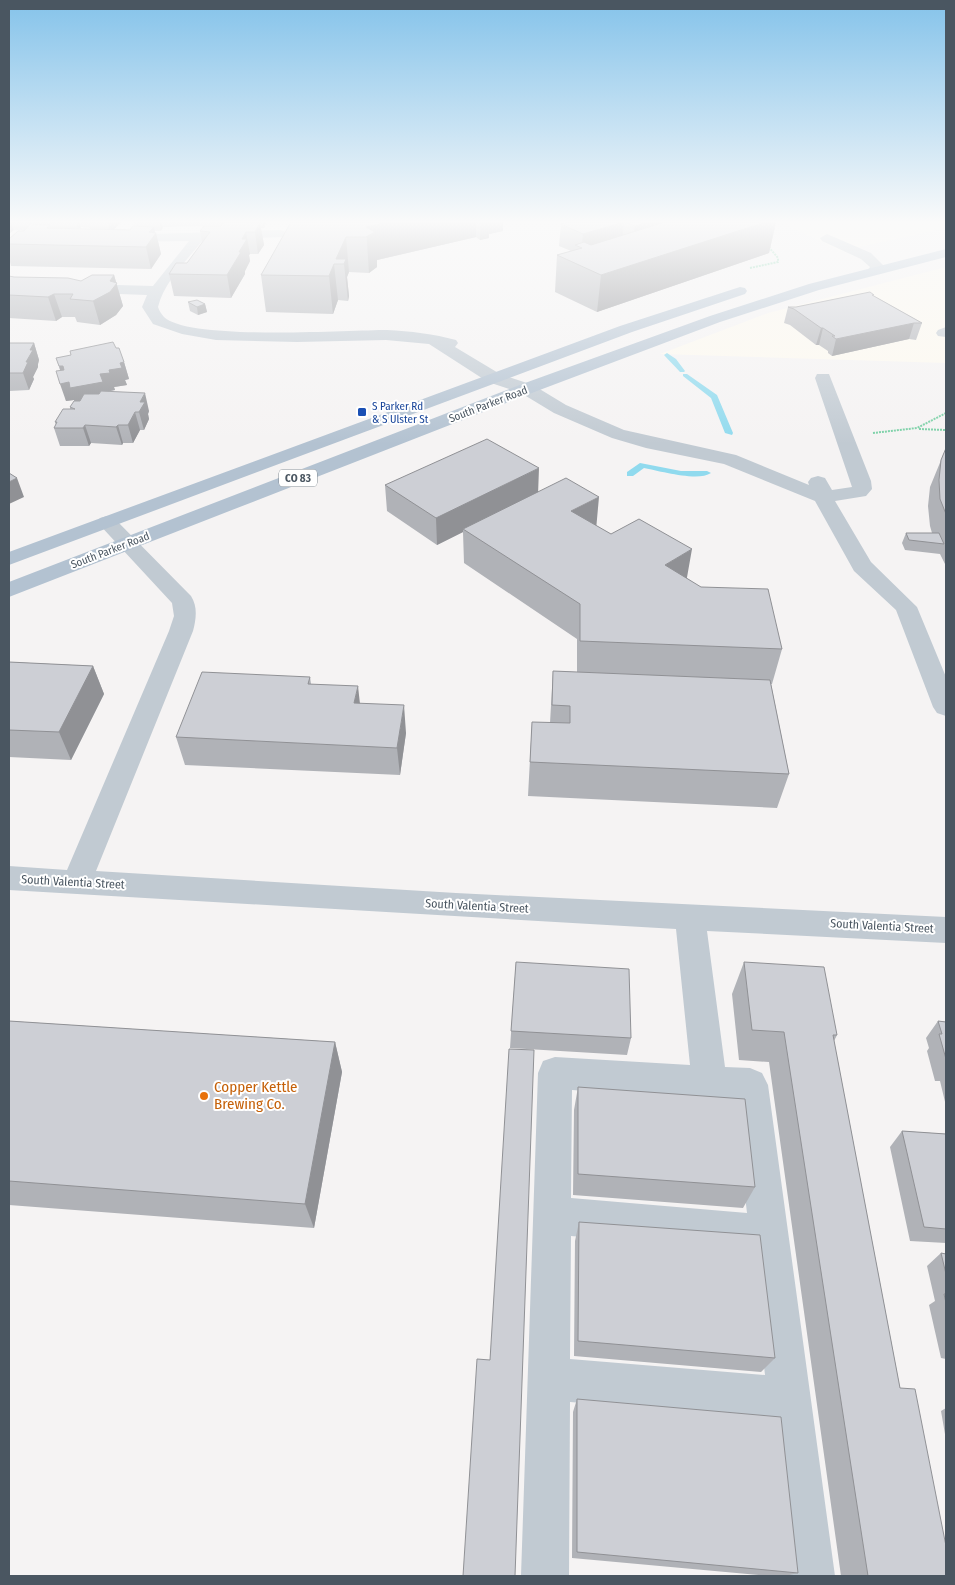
<svg xmlns="http://www.w3.org/2000/svg" width="955" height="1585" viewBox="0 0 955 1585" font-family="'Fira Sans Condensed',sans-serif">
<style>
.commercial{fill:#fdf9ef}
.lines{fill:none;stroke-linecap:round;stroke-linejoin:round}
.stream{fill:#90daee;fill-rule:evenodd}
.path{stroke:#7ad0a6;stroke-width:2;stroke-dasharray:2 1;stroke-linecap:butt}
.minor{fill:#c1cad2;fill-rule:evenodd}
.major{fill:#b3c2d1;fill-rule:evenodd}
.wall{fill:#b0b2b7;fill-rule:evenodd}
.shaded-wall{fill:#909195}
.building{fill:#cdcfd5;stroke:#909195}
.transit-dot{fill:#1a4fb4;stroke:#fff;stroke-width:2}
.food-dot{fill:#e8710a;stroke:#fff;stroke-width:2}
.labels{text-anchor:middle;stroke-width:4;stroke-linejoin:round;paint-order:stroke}
.far-street-label{font-size:11px;fill:#4a5661;stroke:#fff}
.far-transit-label{font-size:11px;fill:#164399;stroke:#fff;text-anchor:start}
.shield{fill:#fff;stroke:#808990;stroke-width:1}
.shield-label{font-size:11px;font-weight:bold;fill:#4a5661}
.street-label{font-size:12px;fill:#4a5661;stroke:#fff}
.near-food-label{font-size:15px;fill:#c56008;stroke:#fff;text-anchor:start}
</style>
<rect width="100%" height="100%" fill="#f5f3f3"/>
<!-- commercial -->
<path class="commercial" d="M780,222h166v6l-105,23z
M946,267v96l-286,-9 108,-41z"/>
<g class="lines">
<!-- stream -->
<path class="stream" d="M667,353l9,6 9,12 -1,1h-4c-5,-6 -11,-11 -16,-17z
M683,374h4l30,21 16,38 -1,2 -7,-2 -14,-35 -28,-22z
M640,463l41,8h26l4,2c-13,9 -51,-2 -67,-5l-11,8h-6v-4z"/>
<!-- path -->
<path class="path" d="M750,268l28,-6v-4l-10,-12
M919,429l27,1
M873,433l44,-5 29,-15"/>
<!-- minor -->
<path class="minor" d="M279,230l5,1 2,3 -2,3 -81,3c-16,20 -39,42 -45,67 1,3 3,7 6,10 25,24 183,13 223,13 23,1 47,4 69,10l2,3 -3,4 45,27 33,11 33,20 58,25 112,25 73,30 -1,-3 3,-4 7,-2 7,2 7,12 20,-3 -37,-109 2,-4h12l42,107 1,8 -6,7 -31,5 36,61 46,45 29,70v39l-9,-3 -4,-6 -37,-97 -42,-39 -39,-70 -91,-37 -78,-16 -34,-10 -58,-25 -33,-20 -33,-11 -59,-38 -43,-4 -89,2 -81,-2 -34,-6 -29,-10 -11,-17 5,-12 -138,-5v-8l144,4 36,-45 -73,1 -2,-3 7,-4z
M827,234l44,19 13,13 -4,7h-10l-2,-3 2,-3 -9,-8 -39,-18 -2,-3z
M946,327v10l-8,-1 -2,-3 2,-3z
M107,516l7,2 77,78c7,11 5,23 2,35l-97,240 360,22 490,24v26l-239,-12 18,136 25,1 12,5 6,12 67,491h-48l-17,-158 -200,-16 -1,174h-48l17,-503 5,-12 12,-4 135,8 -14,-136 -667,-39v-24l58,4 102,-239 5,-15 -2,-13 -75,-81 3,-4zM572,1090l162,11 13,112 -176,-15zM571,1236l180,16 14,123 -195,-16z"/>
<!-- major -->
<path class="major" d="M946,249v8l-127,33 -99,32 -183,69 -528,206v-15l516,-199 185,-67 99,-32z
M740,287l5,1 2,3 -2,3 -113,38 -623,233v-13l611,-226z"/>
</g>
<!-- wall -->
<path class="wall" d="M9,222h113l-8,7 16,1 4,-4 -1,-4h133l-2,6h-3l3,17 -6,9h-8l-1,1 1,6 -5,10v3l-14,24 -57,-2 -5,-22 18,-11 15,-21 -2,-11 21,-5 1,-1 -59,2 -2,4h-6v2h1l5,21 -10,15 -140,-3 -2,-8v-19l15,-9h-10zM81,227l9,1v1h-11z
M291,222h212v9l-14,3v4l-9,2 -4,-3 -99,23v7l-8,6 -20,-1 -2,5 2,19 -1,5 -10,-1 -5,14 -67,-2 -5,-37z
M569,222h207l-7,31 -172,59 -42,-20 2,-37 14,-4 -12,-5 2,-22z
M114,275l9,31 -7,9 -16,10 -23,-3 -2,-5h-13l-6,4 -47,-3v-42l5,1 67,4z
M874,296l48,27 -6,17 -7,-1 -77,17 -4,-3v-2l-9,-6h-3l-26,-20 -6,-2 4,-16h8z
M188,302l17,2 2,8 -9,3 -8,-4z
M9,343h25l5,17 -1,4v3l-5,10 1,2 -5,11 -20,1z
M116,348l8,14 5,17 -4,1 2,5 -13,2 1,3 -7,1 41,20 -1,3 1,5 -5,11h-4l-7,13h-10l-1,2 -31,-2 -2,3h-29l-6,-18 2,-3 -1,-3 15,-13v-2l4,-6v-1l-8,1 -6,-31 -4,-12z
M946,448v118l-6,-12 -35,-4 -3,-7 4,-10h26l-2,-7 -2,-20 2,-19z
M385,485l153,7 149,86 95,71 -10,35h-1l18,90 -12,34 -249,-12 4,-74 18,1 3,-52 24,1v-33l-113,-76 -1,-31 -26,13 -50,-34z
M9,662l84,4 11,28 -33,66 -62,-3z
M310,677l1,7 49,19 46,30 -6,42 -215,-10 -9,-28z
M516,962l115,76 -4,17 -117,-7z
M744,962l93,73 -3,6 66,347 46,188h-105l-72,-514 -30,-2 -7,-66z
M9,1021l326,21 7,30 -28,156 -305,-23z
M938,1021l8,1v84l-6,-25h-5l-8,-30 2,-3 -3,-10z
M578,1087l177,100 -12,21 -170,-13 1,-85z
M902,1131l44,3v109l-36,-2 -20,-94z
M579,1222l196,136 -14,14 -187,-16 1,-115z
M941,1253l5,1v105l-5,-1 -12,-53 6,-4 -8,-35z
M577,1399l221,174 -13,3h-15l-198,-18 1,-146z
M946,1408v32l-5,-29z"/>
<!-- shaded-wall -->
<path class="shaded-wall" d="M9,222h2l3,8 -5,4z
M76,222h3l2,5 -3,3z
M108,222h14l-12,11z
M159,222h3l1,5 -2,4z
M263,222h3l-2,6z
M388,222h88v15l-99,23v7l-8,6 -3,-46z
M480,222h23v9l-14,3v4l-9,2z
M624,222l-2,21 -41,13 2,-22z
M647,222h17l-32,26 3,-22z
M766,222h10l-7,31 -172,59 4,-37z
M260,223l4,22 -6,9 -3,-22z
M154,227l1,7 1,-1 5,21 -10,15 -5,-22 3,-15z
M246,232l4,22 -1,1 1,6 -5,10v3l-14,24 -4,-23 12,-23 3,-13z
M346,237l3,35 -2,5 2,19 -1,5 -4,-37 -8,-5z
M334,264l4,36 -5,14 -4,-38z
M114,275l9,31 -7,9 -16,10 -7,-24z
M54,294l8,23 -6,4 -8,-24z
M205,304l2,8 -9,3 -1,-8z
M914,323l-5,16 -77,17 4,-17z
M821,328h2l-4,17h-3z
M34,343l5,17 -1,4v3l-5,10 1,2 -5,11 -6,-17 7,-23z
M124,362l5,17 -4,1 2,5 -13,2 1,3 -9,2 -30,13 -2,-5 -8,1 -6,-17 4,-1 -5,-17h4l37,8 20,-11z
M145,393l4,18 -1,3 1,5 -5,11 -5,-18 1,-10z
M135,412l5,18 -7,13 -5,-18z
M85,425l6,18 -2,3 -6,-18z
M118,425l5,18 -1,2 -6,-18z
M539,468l-1,27 -75,34v3l-26,13 -1,-27z
M17,478l7,19 -15,7v-22z
M599,497l-3,33 -25,-19z
M692,549l-6,34 -21,-18z
M93,666l11,28 -33,66 -12,-28z
M358,686l3,27 -7,-10z
M404,705l2,28 -6,42 -3,-27z
M335,1042l7,30 -28,156 -9,-24z"/>
<!-- building -->
<path class="building" d="M224,222l36,1 -5,9h-9l-4,7h5l-8,13h2l-14,23 -58,-1 7,-11h11l23,-31 -10,-1 4,-5h17z
M291,222h97l-22,5 9,5 -9,5h-20l-10,22h10l-2,5h-10l-5,12 -68,-1z
M569,222h55l-41,12 -22,-10z
M624,222h23l-12,4z
M665,222h101l-165,53 -44,-20 25,-7 -7,-3 9,-3 7,3z
M30,224l21,1 -4,3 83,2 3,-4 21,1 -5,5 7,1 -10,14 -137,-3v-5l9,-8h6z
M92,275h22l-4,6 7,2 -7,9 -17,9 -23,-2 3,-5h-19l-6,3 -39,-2v-19l5,1 54,1 13,3z
M870,292l4,3h-2l50,28h-8l-78,16 -4,-3h3l-12,-8h-2l-27,-19 -6,-2h8z
M197,300l8,4 -8,3 -9,-5z
M113,342l3,6h3l5,14 -4,1 2,5 -13,2 1,3 -10,1 3,8 -33,6 -1,-6 -9,2 -4,-13 8,-1 -1,-4h-4l-3,-8 15,-3 -1,-4z
M9,343h25l-4,7h3l-7,12h2l-5,11h-14z
M101,391l44,2 -5,9h5l-6,10h-4l-7,13h-10l-2,2 -31,-2 -2,3h-29l3,-6h-2l8,-13h12l-5,-2 4,-6h6l4,-7h15z
M487,439l52,29 -103,50 -51,-33z
M946,448v66l-6,-15 -1,-19 2,-20z
M9,473l8,5 -8,4z
M566,478l33,19 -28,14 40,23 28,-15 53,30 -27,16 36,22 67,2 14,60 -202,-8v-37l-117,-75z
M906,533h33l5,11 -35,-4z
M9,662l84,4 -34,66 -50,-2z
M553,671l217,9 19,94 -259,-12 2,-40 38,1v-17l-18,-1z
M202,672l108,5 -2,7 50,2 -4,17 50,2 -7,43 -221,-11z
M516,962l113,7 2,69 -120,-7z
M744,962l80,5 13,68h-4l67,353 15,1 31,157v30h-78l-84,-544 -32,-2z
M9,1021l326,21 -30,162 -296,-23z
M938,1021l8,1v37l-7,-25h3z
M509,1049l25,1 -19,526h-52l14,-217 13,1z
M578,1087l167,12 10,88 -177,-13z
M902,1131l44,3v95l-22,-2z
M579,1222l181,13 15,123 -197,-17z
M941,1253l5,1v20z
M944,1294h2v9z
M577,1399l204,18 17,156 -221,-21z"/>
<!-- sky -->
<linearGradient id="sky" x2="0" y2="1"><stop stop-color="#85c3ea"/><stop offset="0.5" stop-color="#fafafa"/><stop offset="1" stop-color="#fafafa" stop-opacity="0"/></linearGradient>
<rect width="955" height="444" fill="url(#sky)"/>
<!-- markers -->
<rect class="transit-dot" x="357" y="407" width="10" height="10" rx="2.5"/>
<circle class="food-dot" cx="204" cy="1096" r="5"/>
<g class="labels">
<!-- far-street labels -->
<g class="far-street-label">
<text transform="translate(488 404) rotate(-21)" y="4">South Parker Road</text>
<text transform="translate(110 550) rotate(-21)" y="4">South Parker Road</text>
</g>
<!-- far-transit labels -->
<g class="far-transit-label">
<text x="372" y="410">S Parker Rd<tspan x="372" dy="13">&amp; S Ulster St</tspan></text>
</g>
<!-- shield labels -->
<rect class="shield" x="279" y="469.5" width="38" height="17" rx="4"/>
<g class="shield-label">
<text x="298" y="482">CO 83</text>
</g>
<!-- street labels -->
<g class="street-label">
<text transform="translate(73 882) rotate(3)" y="4">South Valentia Street</text>
<text transform="translate(477 906) rotate(3)" y="4">South Valentia Street</text>
<text transform="translate(882 926) rotate(3)" y="4">South Valentia Street</text>
</g>
<!-- near-food labels -->
<g class="near-food-label">
<text x="214" y="1092">Copper Kettle<tspan x="214" dy="17">Brewing Co.</tspan></text>
</g>
</g>
<!-- border -->
<rect width="955" height="1585" fill="none" stroke="#4a5661" stroke-width="20"/>
</svg>
